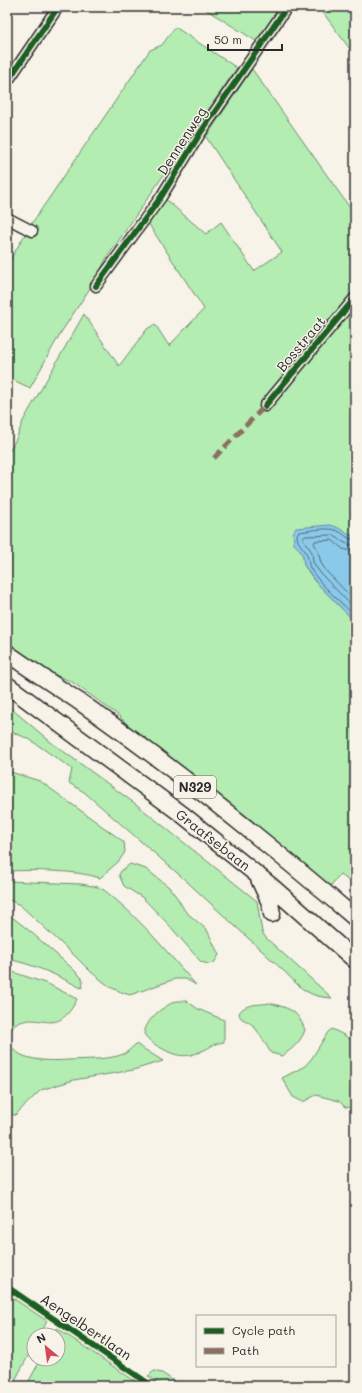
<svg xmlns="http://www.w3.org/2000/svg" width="362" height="1393" viewBox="0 0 362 1393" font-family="Mali,sans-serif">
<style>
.green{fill:#b3edb1;stroke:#6f8c6e}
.water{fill:#8ac9ea;stroke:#648a9e}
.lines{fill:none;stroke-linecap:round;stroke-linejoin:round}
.shore{stroke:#516a77;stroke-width:1}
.minor-casing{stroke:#2b2b2b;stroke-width:13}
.primary-casing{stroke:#2b2b2b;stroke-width:19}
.minor{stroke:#f7f3e8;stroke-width:10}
.primary{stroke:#f7f3e8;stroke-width:16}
.quiet{stroke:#8d6e63;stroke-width:5;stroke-dasharray:10 5;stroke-linecap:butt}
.cycleway-casing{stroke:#f7f3e8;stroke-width:8}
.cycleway{stroke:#1b5e20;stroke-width:6}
.labels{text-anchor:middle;stroke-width:3;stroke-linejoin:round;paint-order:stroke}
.shield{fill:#f7f3e8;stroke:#686764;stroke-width:1}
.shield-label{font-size:13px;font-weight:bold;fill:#2b2b2b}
.street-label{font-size:14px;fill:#2b2b2b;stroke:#f7f3e8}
</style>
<rect width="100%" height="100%" fill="#f7f3e8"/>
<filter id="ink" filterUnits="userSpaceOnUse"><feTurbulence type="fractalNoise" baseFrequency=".025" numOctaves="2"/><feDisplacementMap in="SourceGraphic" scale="8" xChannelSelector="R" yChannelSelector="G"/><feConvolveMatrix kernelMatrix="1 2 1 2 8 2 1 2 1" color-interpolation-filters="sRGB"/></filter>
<g filter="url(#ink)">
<!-- green -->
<path class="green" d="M202,7h78l-24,34z
M319,7h36l-3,2 3,3v44z
M175,27l62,41 -131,191 -10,20 -36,55 -30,54 -23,-11v-112l23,-39 120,-176 12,-5z
M252,69l103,146v76l-92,109 6,9 86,-103v231l-6,-2 -5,-5 -50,14 6,6 3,6 1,9 11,16 40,41v264l-15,-12 -11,14 -185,-147 -26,-26 -46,-33 -29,-12 -36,-25v-189l10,-19 6,-16 61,-107 35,52 28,-37 8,-5 14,22 35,-37 -56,-86 16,-25 42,36 15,-12 33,49 28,-19 -76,-115z
M7,705l45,38 85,62 120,96 5,31 4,6 66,60c-23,-1 -31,-9 -46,-25l-102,-94 -100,-87 -15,-9 3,-14 -43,-30 -22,-9z
M7,771l33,10 84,61 1,10 -6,9 -19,17c-23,-8 -68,-8 -93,-7z
M130,864l16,5 23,18 9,12 7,12 22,19 12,25 -5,8 -6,1 -7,-2 -32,-37 -26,-27 -19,-12 -5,-11 2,-4z
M7,881l74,3 17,3 6,3c35,27 63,62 92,95l-10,-6h-11l-45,16 -9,-3 -11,-5 -19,-15 -16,-16 -55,-51 -13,-6z
M7,913l24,19 42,37 9,9 1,4 -1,5 -1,1c-24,-13 -48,-24 -74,-29z
M7,970l41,14 29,15c-21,42 -37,10 -62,26 -3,2 -7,9 -7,13 4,25 43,23 61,22 17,-1 39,0 55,-6 4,-2 8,-7 12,-10l27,17 -30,9 -59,10 -33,10 -26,25h-8z
M177,1001h10l11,8 26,11v22c-13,2 -12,5 -22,9 -15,7 -25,6 -39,-2 -8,-4 -14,-8 -19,-15 2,-15 19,-28 33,-33z
M270,1003c20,6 27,6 35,27 -4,12 -13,19 -23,26l-11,-3c-6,-9 -13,-24 -21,-30 -6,-4 -10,-3 -11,-10 6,-10 20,-8 31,-10z
M332,1029l12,6 11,8v65l-10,-1 -6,-6 -23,-6 -13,7 -10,-5 -11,-19 23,-12 7,-8 16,-26z
M7,1294l40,27 -7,14h-6v10l-22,41h-5z
M57,1328l85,58h-116l15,-27h17v-24h-4z
M154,1371l8,2 19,13h-18l-15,-10z"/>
<!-- water -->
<path class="water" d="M330,525c10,2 16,9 25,12v85l-40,-41 -11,-16 -1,-9 -3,-6 -6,-6 -1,-11 3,-5z"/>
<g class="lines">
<!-- shore -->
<path class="shore" d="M355,540c-9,-1 -12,-8 -20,-10 -9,-3 -26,1 -36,2l-2,2c0,10 5,11 9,19 3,5 2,10 4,15 11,18 30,33 45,48
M355,546l-10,-3 -12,-8 -27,1 -4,2 10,14 1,10 3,5 6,8 33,34
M355,552l-12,-3 -11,-9 -17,1 -1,2 4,8 3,12 6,9 28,29"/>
<!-- minor casing -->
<g class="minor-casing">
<path id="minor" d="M7,82l51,-75
M7,218l25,13
M96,286l65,-89 40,-65 86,-125
M265,406l90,-108"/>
</g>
<!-- primary casing -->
<g class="primary-casing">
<path id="primary" d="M7,653c24,17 49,33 73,49 96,67 186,140 275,216
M7,685l176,130 88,71 84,74
M259,879l11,24 2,11"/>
</g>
<!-- minor -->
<use href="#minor" class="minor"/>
<!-- primary -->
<use href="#primary" class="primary"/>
<!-- quiet -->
<path class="quiet" d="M214,458l51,-52"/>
<!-- cycleway casing -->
<g class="cycleway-casing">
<path id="cycleway" d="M7,82l51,-75
M96,286l65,-89 40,-65 86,-125
M265,406l90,-108
M7,1287l145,99"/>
</g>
<!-- cycleway -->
<use href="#cycleway" class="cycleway"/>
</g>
</g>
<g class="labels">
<!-- shield labels -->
<rect class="shield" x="174" y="776" width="42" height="22" rx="3"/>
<g class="shield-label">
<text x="195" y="792">N329</text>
</g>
<!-- street labels -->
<g class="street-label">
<text transform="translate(182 141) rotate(-57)" y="5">Dennenweg</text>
<text transform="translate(301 344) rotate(-50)" y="5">Bosstraat</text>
<text transform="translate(213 840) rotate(38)" y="5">Graafsebaan</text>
<text transform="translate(86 1327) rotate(34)" y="5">Aengelbertlaan</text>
</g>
</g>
<!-- margin -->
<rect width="362" height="1393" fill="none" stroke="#f7f3e8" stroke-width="24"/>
<rect x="12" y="12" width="338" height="1369" fill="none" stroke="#2b2b2b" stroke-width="1.5" filter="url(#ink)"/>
<!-- legend -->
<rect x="196" y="1315" width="140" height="52" fill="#f7f3e8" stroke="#a5a39c"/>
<rect x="204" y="1328" width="20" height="6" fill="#1b5e20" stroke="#a5a39c"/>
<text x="232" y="1335" font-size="12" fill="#2b2b2b">Cycle path</text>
<rect x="204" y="1348" width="20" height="6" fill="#8d6e63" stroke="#a5a39c"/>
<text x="232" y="1355" font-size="12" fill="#2b2b2b">Path</text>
<!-- north arrow -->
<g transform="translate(46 1347) rotate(331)"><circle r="19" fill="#f7f3e8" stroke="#a5a39c"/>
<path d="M0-3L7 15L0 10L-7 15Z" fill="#d1495b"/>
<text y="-6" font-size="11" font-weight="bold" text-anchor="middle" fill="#2b2b2b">N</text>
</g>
<!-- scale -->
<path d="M208 44v6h74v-6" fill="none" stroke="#2b2b2b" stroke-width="2"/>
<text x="214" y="44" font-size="12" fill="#2b2b2b" stroke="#f7f3e8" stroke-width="3" paint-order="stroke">50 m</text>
</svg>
